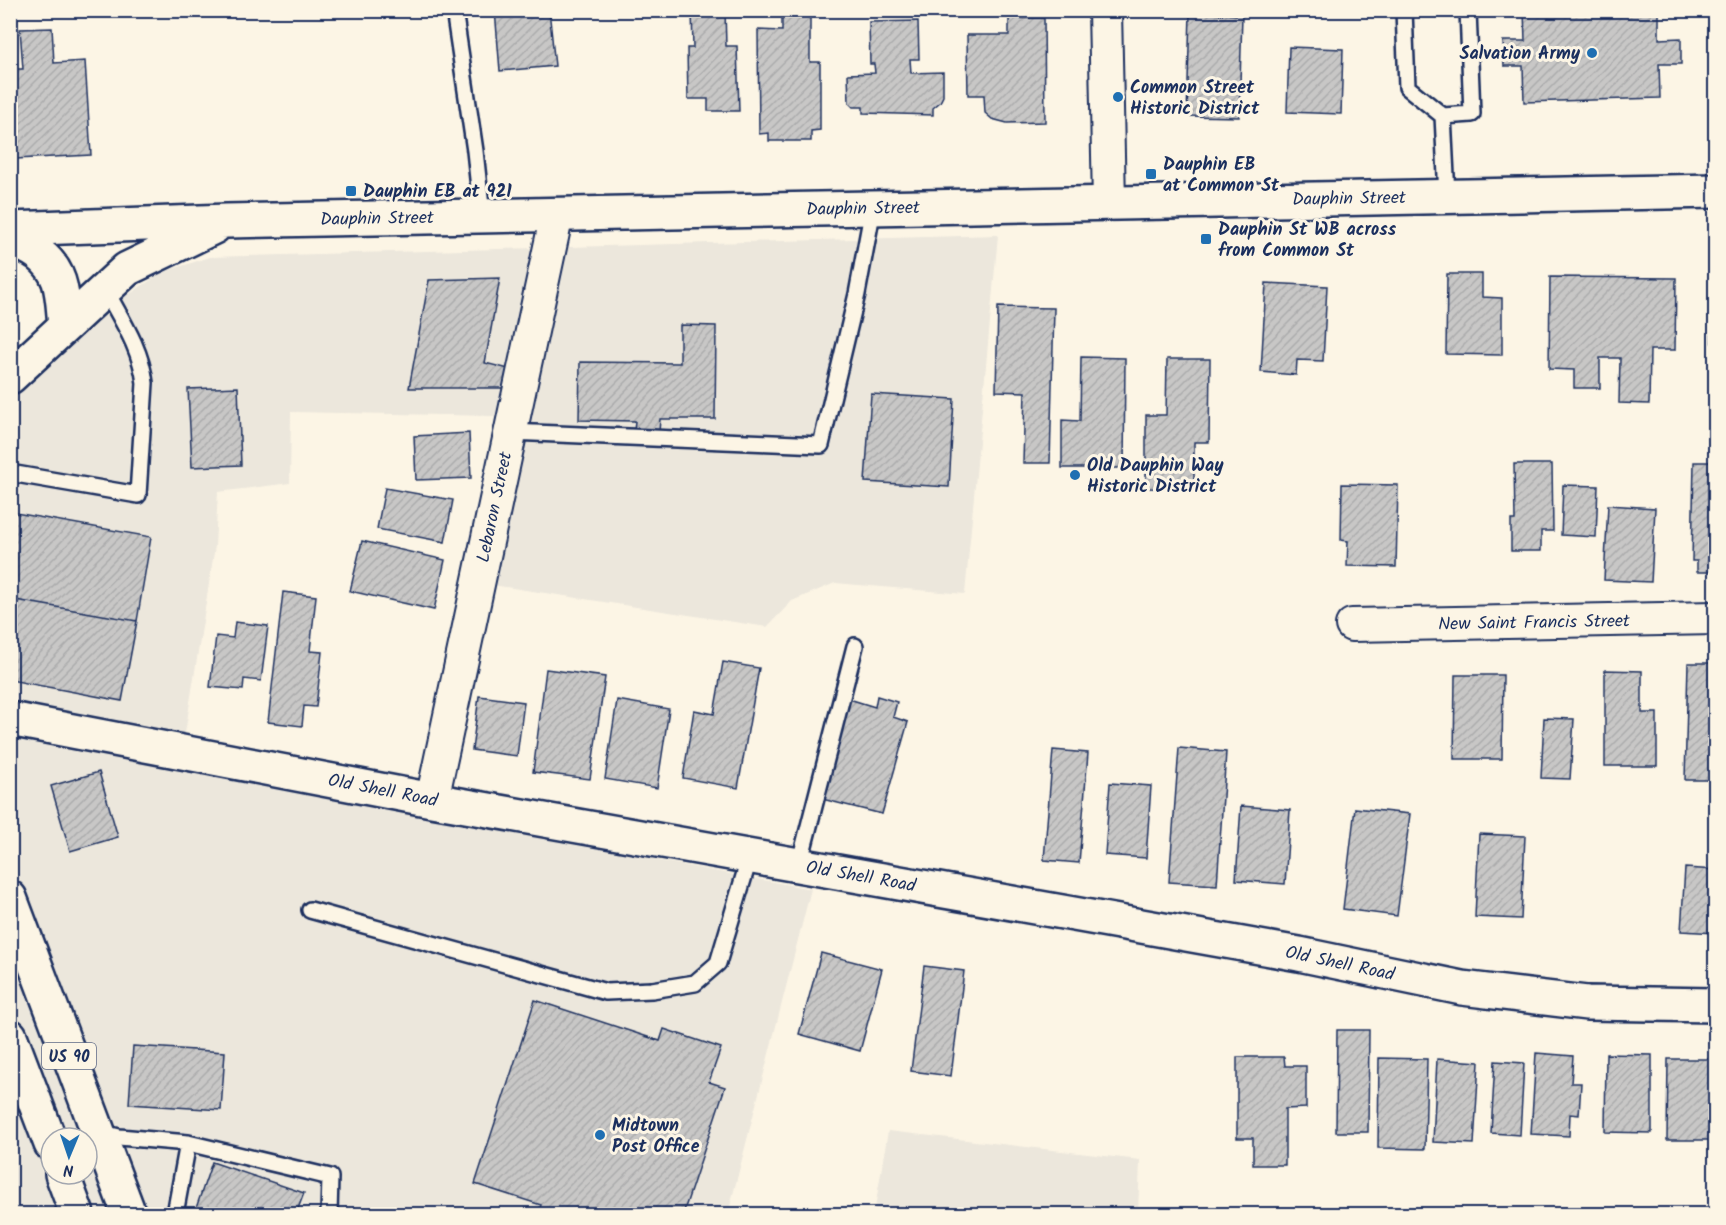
<svg xmlns="http://www.w3.org/2000/svg" width="1726" height="1225" viewBox="0 0 1726 1225" font-family="Kalam,sans-serif">
<style>
.built{fill:#ece7dc;fill-rule:evenodd}
.building{fill:url(#building-hatch);stroke:#1b2f5e;stroke-width:1.5}
.lines{fill:none;stroke-linecap:round;stroke-linejoin:round}
.lane-casing{stroke:#1b2f5e;stroke-width:20}
.street-casing{stroke:#1b2f5e;stroke-width:36}
.secondary-casing{stroke:#1b2f5e;stroke-width:38}
.primary-casing{stroke:#1b2f5e;stroke-width:38}
.lane{stroke:#fcf5e5;stroke-width:15}
.street{stroke:#fcf5e5;stroke-width:32}
.secondary{stroke:#fcf5e5;stroke-width:33}
.primary{stroke:#fcf5e5;stroke-width:33}
.poi-dot{fill:#1f6fb2;stroke:#fcf5e5;stroke-width:2}
.labels{text-anchor:middle;stroke-width:6;stroke-linejoin:round;paint-order:stroke}
.shield{fill:#fcf5e5;stroke:#5e6a86;stroke-width:1.5}
.shield-label{font-size:16px;font-weight:bold;fill:#1b2f5e}
.poi-label{font-size:18px;font-weight:bold;fill:#1b2f5e;stroke:#fcf5e5;text-anchor:start}
.street-label{font-size:18px;fill:#1b2f5e;stroke:#fcf5e5}
</style>
<defs>
<pattern id="building-hatch" width="6" height="6" patternUnits="userSpaceOnUse" patternTransform="scale(1.5)"><rect width="6" height="6" fill="#c8c7c6"/><path d="M-1 1l2-2M0 6l6-6M5 7l2-2" fill="none" stroke="#ababac"/></pattern>
</defs>
<rect width="100%" height="100%" fill="#fcf5e5"/>
<filter id="ink" filterUnits="userSpaceOnUse"><feTurbulence type="fractalNoise" baseFrequency=".0167" numOctaves="2"/><feDisplacementMap in="SourceGraphic" scale="12" xChannelSelector="R" yChannelSelector="G"/><feConvolveMatrix kernelMatrix="1 2 1 2 8 2 1 2 1" color-interpolation-filters="sRGB"/></filter>
<g filter="url(#ink)">
<!-- built -->
<path class="built" d="M998,235l-33,359 -130,-11 -43,18 -25,26 -301,-46 29,-165 -204,-4 -1,71 -72,9 -3,54 -36,225 632,118 -83,325h-717v-815l85,-83 67,-44 47,-15zM51,1138h36v36h-36z
M888,1131l252,29 -2,54h-264z"/>
<!-- building -->
<path class="building" d="M495,10h54l6,56 -55,5z
M692,10h33l1,36h11l2,65h-31v-12h-20l-1,-51h6z
M1524,10h135v29l22,-1v26h-22l1,34 -136,4 -1,-36h-19l-1,-25h22z
M1190,13l52,2 -3,102 -52,-1z
M782,16h28v46h10v68l-9,1v10h-42v-8l-10,1 -1,-104 24,1z
M1009,18h35l1,104 -38,1 -15,-4 -7,-6 -1,-18h-16l-1,-60h42z
M918,21l1,38h-9l1,14 32,-1v24l-3,6 -7,6v7l-70,-2v-6h-10l-4,-4 -1,-29 27,-1 -1,-9h-4l-1,-42z
M52,28l2,35 31,-2 6,94 -75,4 -5,-90h12l-3,-40z
M1289,47l54,2 -2,65 -54,-2z
M1447,274h35v23l20,1v57l-56,-1z
M1550,277l126,1 -1,72h-25l-1,54 -30,-1 1,-45h-20v30h-26v-18l-25,-1z
M500,278l-15,85 24,6 -4,19h-96l20,-108z
M1266,283l61,3 -4,75 -26,-1 -1,15 -35,-3z
M1713,306h3v37h-4z
M998,307l56,1 -4,155h-27l2,-71 -29,-1z
M680,325l36,1 -1,93h-55l-1,13 -25,-1 1,-10 -56,-1 1,-58 100,1z
M1081,357l44,1 -1,110h-62v-48l18,1z
M1167,359h43l-1,83h-15v47l-48,-1v-73h20z
M238,387l3,78 -49,2 -4,-78z
M871,394l83,5 -5,88 -84,-5z
M469,433l2,45 -55,2 -2,-44z
M1694,462h22v110h-19v-11h-5z
M1514,464h38l1,67h-12v20h-30v-31h4z
M1342,484l56,1 -2,82 -49,-1 1,-25 -7,-1z
M1563,485l35,1 -2,51 -35,-2z
M385,488l68,12 -8,42 -68,-13z
M1608,505l47,3 -4,74 -47,-2z
M10,512l141,25 -14,84 -127,-22z
M362,541l83,19 -11,50 -84,-19z
M283,592l33,4 -6,55 12,1 -6,55 -12,-1 -2,20 -34,-4z
M10,599l127,22 -15,80 -112,-21z
M235,622l33,4 -7,55 -17,-2 -1,11 -33,-3 6,-51 17,2z
M723,662l36,6 -21,120 -55,-10 11,-68 20,4z
M1688,663h28v117h-31z
M546,669l59,8 -15,102 -57,-7z
M1605,670l37,1v42h15v53h-52z
M1455,675h48l-1,84h-48z
M479,696l45,6 -7,54 -45,-6z
M877,696l20,6 -4,15 15,5 -26,92 -60,-15 27,-100 26,8z
M617,700l52,9 -12,79 -52,-9z
M1544,718l30,1 -4,60 -29,-1z
M1179,748l47,4 -9,133 -48,-3z
M1053,750l35,3 -9,110 -35,-3z
M99,772l19,65 -48,14 -19,-65z
M1110,783l41,3 -5,72 -41,-3z
M1241,806l49,4 -5,74 -49,-4z
M1355,808l55,6 -13,102 -54,-7z
M1479,834l46,2 -4,83 -46,-2z
M1685,868l31,2v63l-35,-2z
M821,953l61,16 -22,82 -61,-17z
M924,966l40,5 -13,105 -40,-5z
M535,1000l125,41 4,-12 57,19 -12,34 16,5 -42,127h-145l3,-9 -66,-21z
M1337,1030h32l-1,102h-32z
M133,1046l92,6 -4,58 -92,-6z
M1536,1053l37,3 -2,27h10l-2,32 -9,-1 -1,22 -38,-2z
M1606,1054l46,1v78l-47,-1z
M1237,1057h47l1,9h21v42l-21,1v56h-32v-27h-16z
M1379,1058l48,1 -2,90 -47,-1z
M1437,1059l42,3 -5,82 -41,-2z
M1668,1059h44l-1,81h-44z
M1495,1061l29,2 -4,72 -29,-2z
M212,1162l92,31 -8,21h-102z"/>
<g class="lines">
<!-- lane casing -->
<g class="lane-casing">
<path id="lane" d="M454,10l21,141 7,65
M1404,10l3,77 36,29 29,-2 -4,-104
M1443,116l4,80
M510,432l311,13 36,-151 16,-86
M10,473l128,22 7,-112c-4,-35 -24,-64 -40,-94
M799,865l56,-219
M310,910l296,82 46,-2 43,-7 23,-20 32,-107
M99,1132l20,5 69,6 142,34 -1,37
M175,1214l13,-71"/>
</g>
<!-- street casing -->
<g class="street-casing">
<path id="street" d="M1105,10l4,193
M1352,625l364,-7
M432,800l125,-586"/>
</g>
<!-- secondary casing -->
<g class="secondary-casing">
<path id="secondary" d="M10,229l217,-8 1489,-30
M10,240c12,3 19,7 29,14 25,19 23,43 26,72
M10,377l117,-108 87,-42
M10,719l422,81 867,154 163,34 125,15 129,2"/>
</g>
<!-- primary casing -->
<g class="primary-casing">
<path id="primary" d="M10,898l119,316
M10,1036l41,108
M62,1174l15,40"/>
</g>
<!-- lane -->
<use href="#lane" class="lane"/>
<!-- street -->
<use href="#street" class="street"/>
<!-- secondary -->
<use href="#secondary" class="secondary"/>
<!-- primary -->
<use href="#primary" class="primary"/>
</g>
</g>
<!-- markers -->
<g class="poi-dot">
<circle cx="1592" cy="53" r="6"/>
<circle cx="1118" cy="97" r="6"/>
<rect x="1145" y="168" width="12" height="12" rx="3"/>
<rect x="345" y="185" width="12" height="12" rx="3"/>
<rect x="1200" y="233" width="12" height="12" rx="3"/>
<circle cx="1075" cy="475" r="6"/>
<circle cx="600" cy="1135" r="6"/>
</g>
<g class="labels">
<!-- shield labels -->
<rect class="shield" x="42" y="1043" width="54" height="26" rx="4.5"/>
<g class="shield-label">
<text x="69" y="1062">US 90</text>
</g>
<!-- poi labels -->
<g class="poi-label">
<text x="1580" y="59" text-anchor="end">Salvation Army</text>
<text x="1130" y="93">Common Street<tspan x="1130" dy="21">Historic District</tspan></text>
<text x="1163" y="170">Dauphin EB<tspan x="1163" dy="21">at Common St</tspan></text>
<text x="363" y="197">Dauphin EB at 921</text>
<text x="1218" y="235">Dauphin St WB across<tspan x="1218" dy="21">from Common St</tspan></text>
<text x="1087" y="471">Old Dauphin Way<tspan x="1087" dy="21">Historic District</tspan></text>
<text x="612" y="1131">Midtown<tspan x="612" dy="21">Post Office</tspan></text>
</g>
<!-- street labels -->
<g class="street-label">
<text transform="translate(1349 198) rotate(-1)" y="6">Dauphin Street</text>
<text transform="translate(863 208) rotate(-1)" y="6">Dauphin Street</text>
<text transform="translate(377 218) rotate(-1)" y="6">Dauphin Street</text>
<text transform="translate(494 507) rotate(-78)" y="6">Lebaron Street</text>
<text transform="translate(1534 622) rotate(-1)" y="6">New Saint Francis Street</text>
<text transform="translate(383 790) rotate(11)" y="6">Old Shell Road</text>
<text transform="translate(861 876) rotate(10)" y="6">Old Shell Road</text>
<text transform="translate(1340 963) rotate(12)" y="6">Old Shell Road</text>
</g>
</g>
<!-- margin -->
<rect width="1726" height="1225" fill="none" stroke="#fcf5e5" stroke-width="36"/>
<rect x="18" y="18" width="1690" height="1189" fill="none" stroke="#1b2f5e" stroke-width="2" filter="url(#ink)"/>
<!-- north arrow -->
<g transform="translate(69 1156) rotate(182)"><circle r="28" fill="#fcf5e5" stroke="#a2a6af" stroke-width="1.5"/>
<path d="M0-4.5L10 22L0 15L-10 22Z" fill="#1f6fb2"/>
<text y="-9" font-size="16" font-weight="bold" text-anchor="middle" fill="#1b2f5e">N</text>
</g>
</svg>
